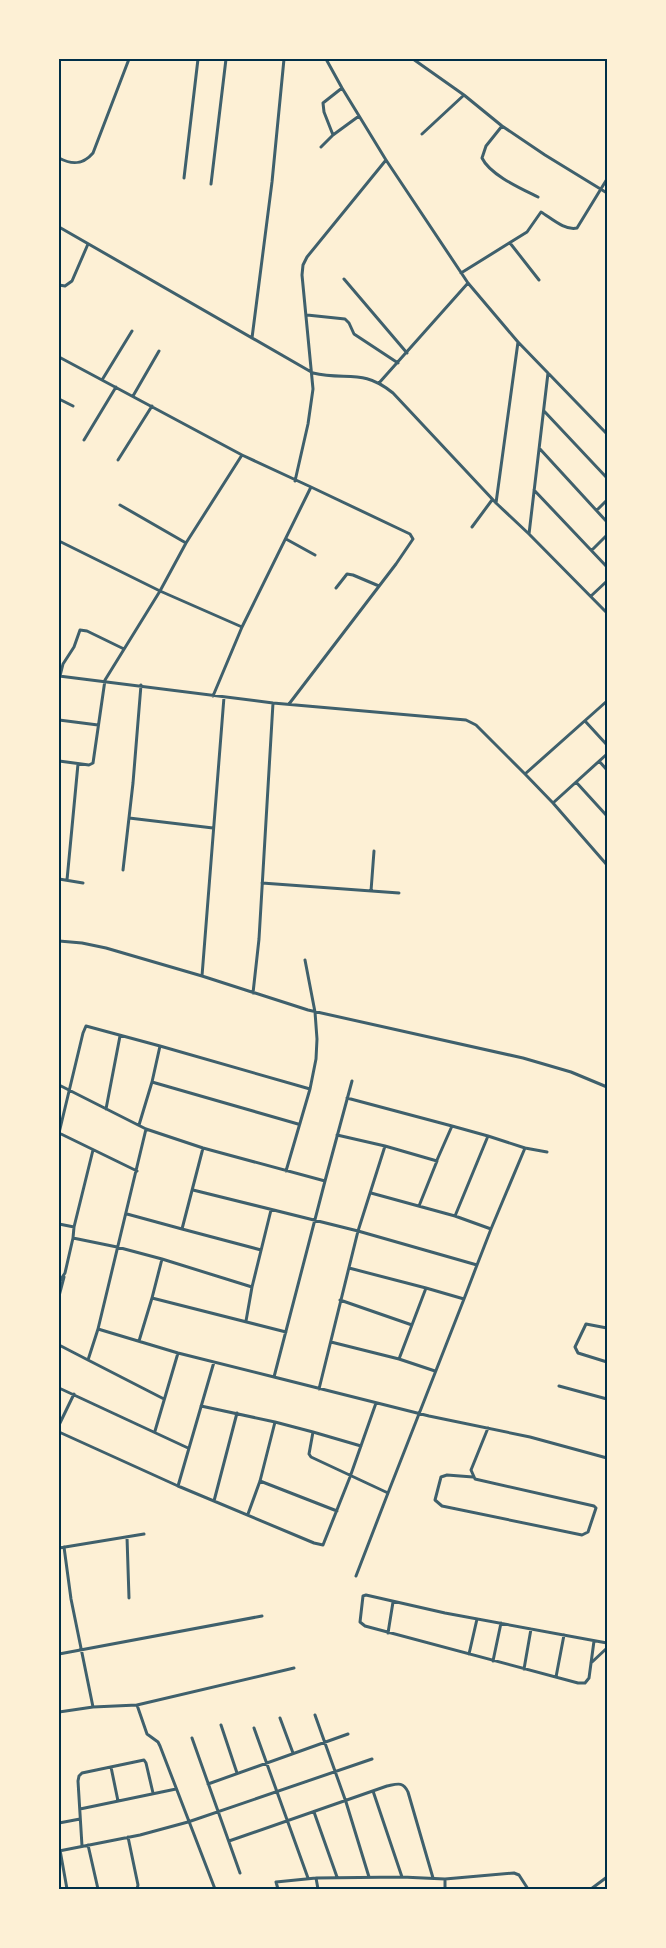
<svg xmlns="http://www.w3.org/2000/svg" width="666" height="1948" viewBox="0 0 666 1948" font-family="Figtree,sans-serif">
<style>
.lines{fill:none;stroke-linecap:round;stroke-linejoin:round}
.minor{stroke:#3f606c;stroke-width:3}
.neatline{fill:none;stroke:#003049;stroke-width:2}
</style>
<rect width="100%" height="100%" fill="#fdf0d5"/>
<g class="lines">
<!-- minor -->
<path class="minor" d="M326,59l16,29 44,72 82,123 50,59 30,31 -19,161
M413,59l51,36 38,31 43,29 62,38
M502,126l-16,20 -4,12c8,17 40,31 56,39
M422,134l42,-39
M333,135l26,-19
M321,147l12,-12 -9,-23 -1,-9 19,-15
M59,158c13,7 24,7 34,-5l36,-94
M184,178l14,-119
M211,184l15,-125
M59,227l254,146c33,8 50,-5 80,20l103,110 33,31 78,79
M510,243l29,37
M461,273l66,-41 14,-20c10,6 24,19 36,16l30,-49
M344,279l63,74
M59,285l6,1 7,-5 16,-37
M307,315l38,4 4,4 5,11 44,29
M252,338l20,-156 12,-123
M59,357l183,98
M549,374l58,60
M102,380l30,-49
M379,383l89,-100
M133,396l26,-45
M59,399l14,7
M544,411l63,67
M84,440l32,-53
M540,449l67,73
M118,460l34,-54
M295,481l13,-57 5,-35 -11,-114 1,-10 4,-8 79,-97
M534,490l73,77
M496,503l22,-161
M120,505l66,38
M597,510l10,-10
M472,527l20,-27
M286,539l29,16
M59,541l101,50 82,36
M592,550l15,-15
M336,588l11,-14 6,1 26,11
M591,596l16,-15
M59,676l214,27 193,17 10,5 49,49
M60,676l3,-12 11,-17 6,-17 7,1 37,18
M213,696l29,-69 69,-140 99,47 3,5 -17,25 -107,140
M59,720l39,5
M585,721l22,24
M607,754l-54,49 54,62
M59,761l30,4 4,-2 12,-83 55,-89 26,-48 56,-88 69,32
M599,761l8,9
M576,782l31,34
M553,803l-28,-29 82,-73
M129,818l84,10
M123,870l10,-87 8,-98
M59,879l24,4
M67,880l11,-116
M262,883l137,10
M371,891l3,-40
M59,941l23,2 24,5 96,28 106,34 215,48 48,14 36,15
M202,976l22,-279
M253,993l6,-54 14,-236
M152,1082l8,-36 150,43
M59,1085l87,44 57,19 122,33 -51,196 155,39 101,21 77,21
M347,1098l105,28
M106,1109l14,-73
M139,1125l13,-43 146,42
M146,1129l-48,200 80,24 96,24
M59,1133l24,-100 3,-7 74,20
M59,1133l78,38
M337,1135l48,11 -27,85 119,34 -13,34
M385,1146l52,15 -18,45
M203,1148l-21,81 79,21
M437,1160l15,-34 36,10
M286,1171l24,-82 6,-30 1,-20 -2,-27 -10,-52
M325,1181l27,-100
M193,1190l165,41 -39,158
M371,1193l84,23 36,13 -14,36
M127,1214l55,15
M455,1216l33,-80 37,12
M59,1224l15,3 19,-77
M491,1229l34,-81 22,4
M73,1238l1,-11
M162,1259l90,28
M349,1268l77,20
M59,1282l6,-9 8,-35 44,9 45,12 -10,39 134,34
M59,1296l5,-19
M340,1300l72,25
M246,1321l6,-34 19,-77
M607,1328l-21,-4 -11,23 3,6 29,9
M98,1329l-10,31 76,39
M139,1341l13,-43
M331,1342l68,17 36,12
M59,1345l29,15
M559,1386l48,13
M59,1388l129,60
M201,1406l74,16
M59,1425l15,-31
M155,1431l23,-78
M59,1432l119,54 36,-124
M361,1446l-48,-14 -4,22 2,3 77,36 76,-194 -38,-11 -27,71
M473,1477l-26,-2 -6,2 -6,23 7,6 140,29 6,-3 8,-24 -2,-2 -119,-27 -4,-9 17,-42
M260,1481l77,30
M178,1486l136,57 9,2 27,-68 26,-74
M214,1501l23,-88
M248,1514l12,-33 15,-59 38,10
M127,1537l2,61
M64,1547l7,52 22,108
M59,1548l85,-14
M356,1576l32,-83
M388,1633l5,-31
M594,1641l-5,37 -4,5h-7l-213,-57 -5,-4 3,-26 3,-1 79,18 162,30
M59,1654l203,-38
M469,1654l8,-35
M493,1661l8,-38
M591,1663l16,-15
M524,1669l7,-40
M556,1677l8,-42
M137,1705l10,29 11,8 2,4 55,143
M59,1712l34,-5 44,-2 157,-37
M315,1715l31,87 23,75
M280,1718l13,35
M221,1725l16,48
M254,1728l54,150
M192,1738l48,135
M111,1767l7,34
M208,1784l140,-50
M373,1791l29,86
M80,1809l96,-20
M314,1812l23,65
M59,1823l21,-4
M128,1837l10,48 -1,4
M229,1841l158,-55c10,-2 16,-5 21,6l25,86
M88,1845l10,44
M82,1846l-4,-65 1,-5 3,-3 62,-13 2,3 7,30
M60,1850l7,39
M59,1851l81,-16 48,-13 184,-63
M278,1889l-2,-7 40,-4
M318,1889l-2,-11 86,-1 43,2 69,-6 5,2 9,14
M445,1889v-10
M591,1889l16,-12"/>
</g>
<!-- border -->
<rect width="666" height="1948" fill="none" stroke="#fdf0d5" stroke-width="120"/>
<rect x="60" y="60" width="546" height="1828" class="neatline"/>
</svg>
